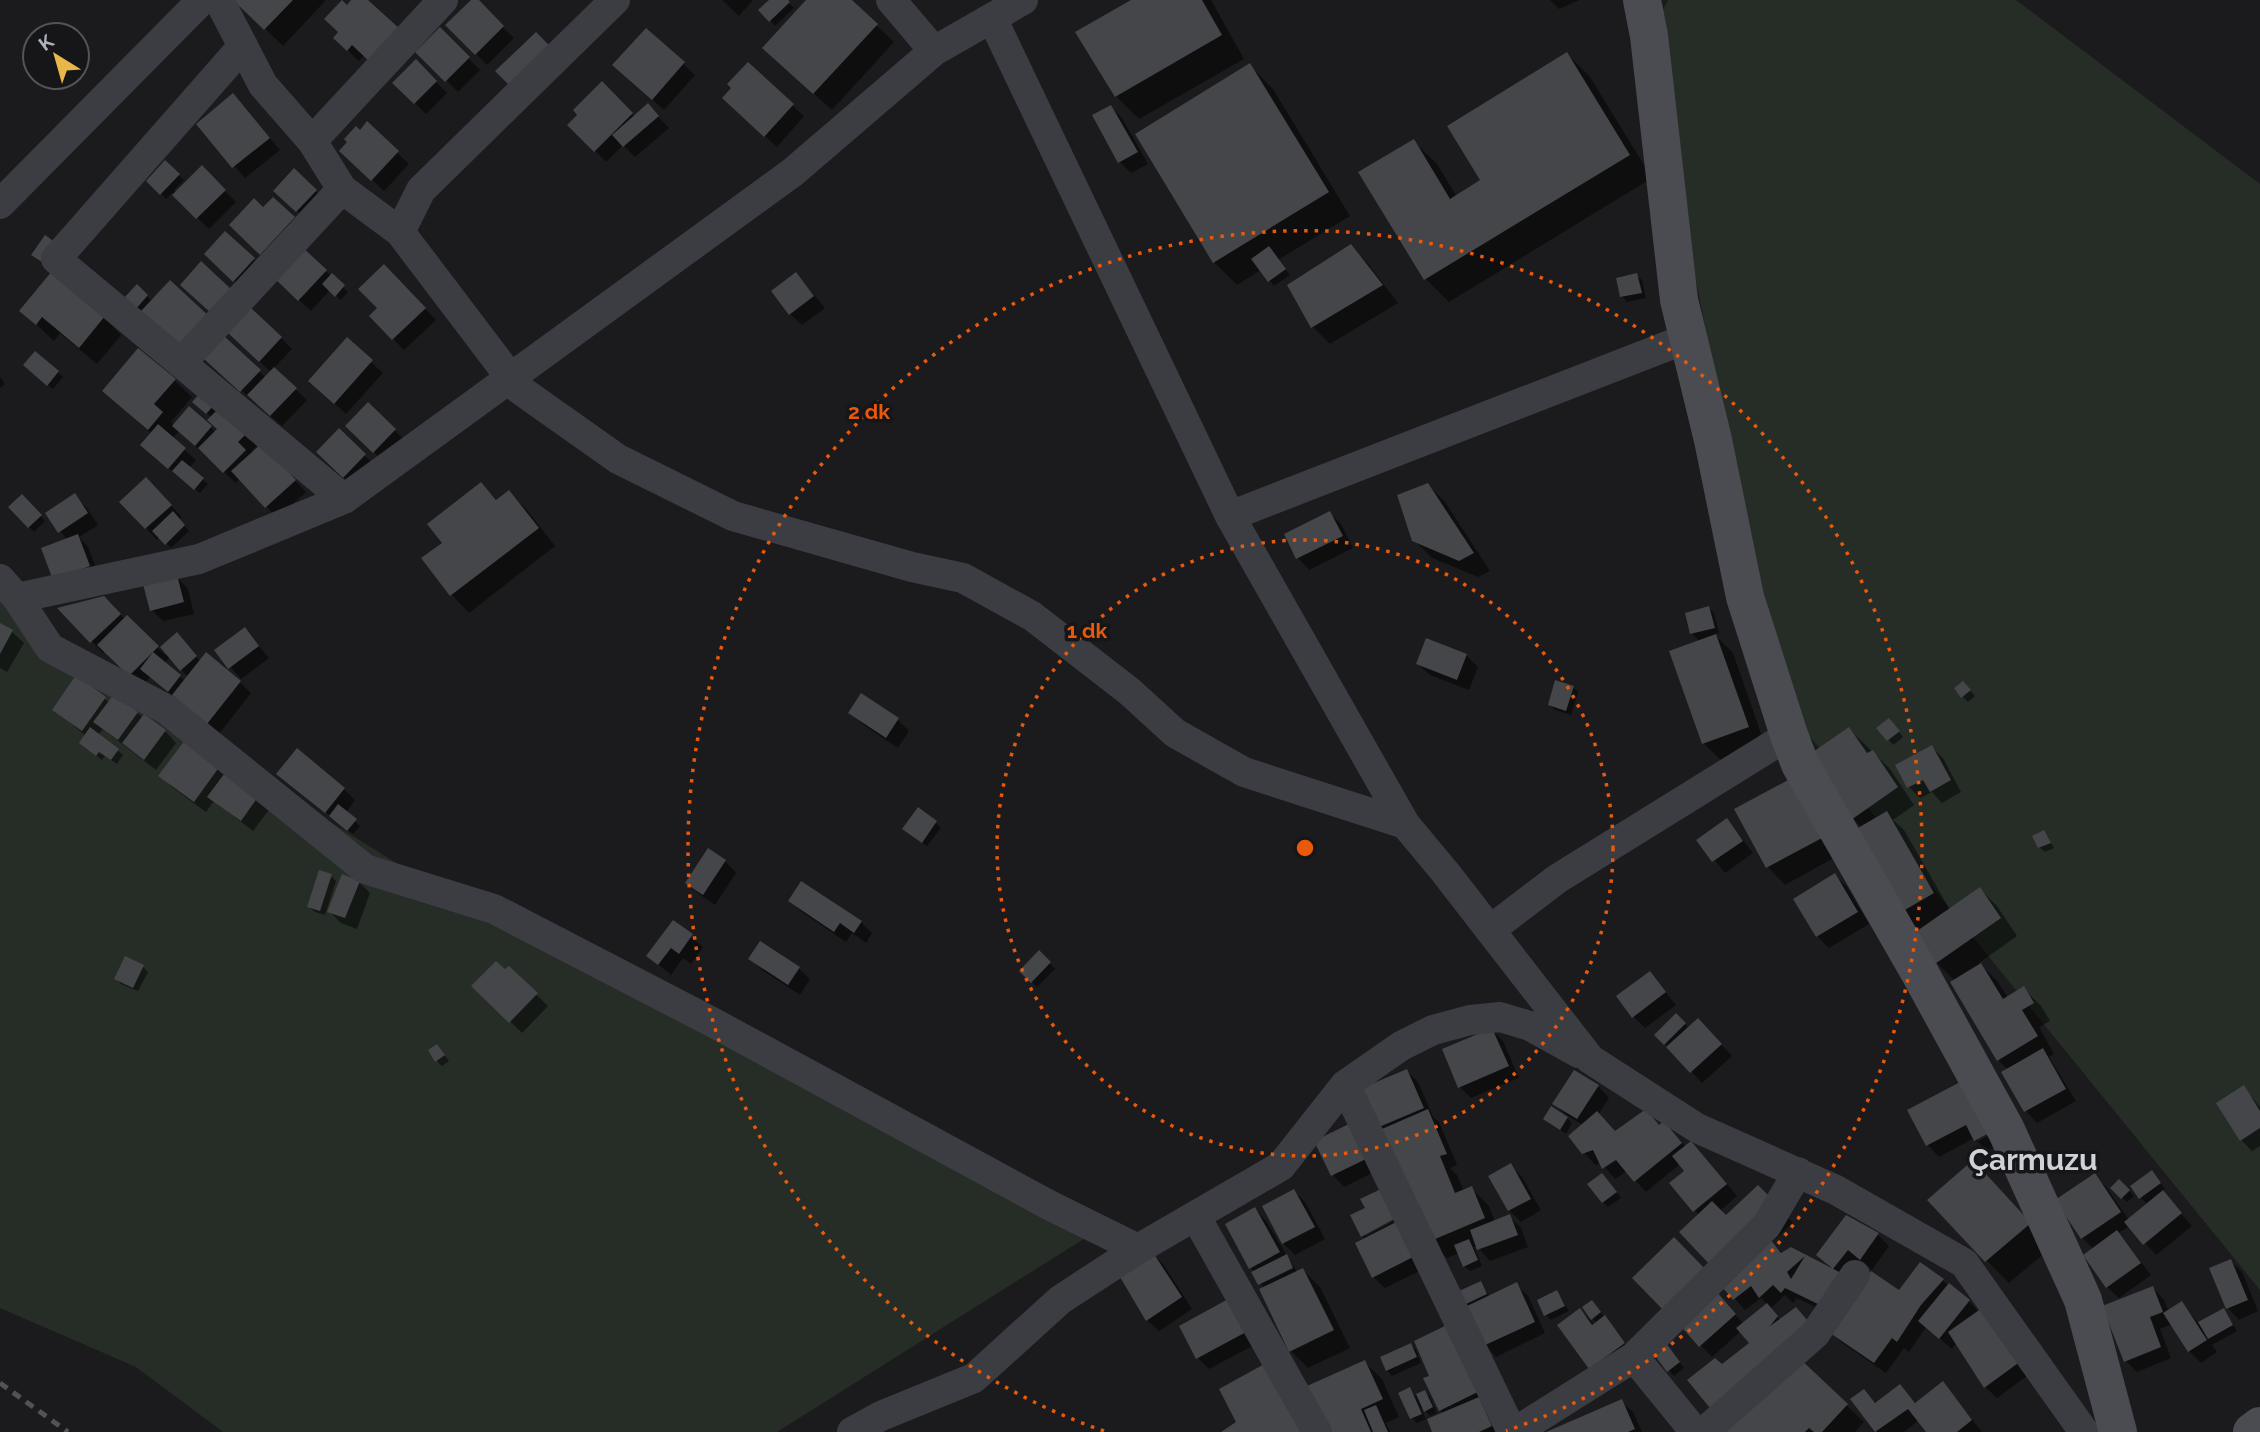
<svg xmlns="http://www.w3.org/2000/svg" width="2260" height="1432" viewBox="0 0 2260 1432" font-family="Raleway,sans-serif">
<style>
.green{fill:#252d26}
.shadow{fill:#0007;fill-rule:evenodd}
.building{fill:#45464a;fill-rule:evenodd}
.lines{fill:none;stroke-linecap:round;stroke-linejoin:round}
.street{stroke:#3c3d42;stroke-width:30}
.secondary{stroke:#4a4c52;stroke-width:38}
.rail{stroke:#515359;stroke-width:5;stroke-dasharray:9 7;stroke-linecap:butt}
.ring{fill:none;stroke:#e8590c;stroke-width:3.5;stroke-dasharray:3.5 7}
.labels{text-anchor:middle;stroke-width:7;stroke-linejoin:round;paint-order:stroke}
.district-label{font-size:30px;font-weight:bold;fill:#cfd1d8;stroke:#161618}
.centre{fill:#e8590c;stroke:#161618;stroke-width:3.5}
.ring-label{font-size:21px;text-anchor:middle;font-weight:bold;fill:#e8590c;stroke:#161618;stroke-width:7;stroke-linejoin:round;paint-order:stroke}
</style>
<rect width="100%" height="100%" fill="#1b1b1d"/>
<!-- green -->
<path class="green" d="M1668,0h348l244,184v1106l-484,-595 -127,-659z
M0,593l50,55 398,247 650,335 -321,202h-554l-87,-65 -136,-59z"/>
<!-- shadow -->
<path class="shadow" d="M236,0h90l-43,46z
M354,0h12l-2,55 -5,6 -24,-23 5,-5 7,-26z
M474,0l40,38 -27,27 -39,-40z
M722,0h31l-14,16z
M772,0h14l8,8 -19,18 -14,-16z
M808,0h41l45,42 -62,68 -50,-45z
M1134,0h77l33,59 -105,60 -23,-23 -39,-63z
M1550,0h29l-20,9z
M440,30l40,40 -22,22 -40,-40z
M646,30l49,45 -31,35 -38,-34z
M1567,54l23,23 62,101 -203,124 -23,-23 -65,-106 52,-32 24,23 20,33 26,-16z
M416,62l31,31 -21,21 -31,-31z
M748,64l56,52 -27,31 -42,-38z
M1250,66l23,23 77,127 -72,44 12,15 -16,11 -13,-16 -24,15 -23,-23z
M602,84l33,33 13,-11 21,22 -34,29 -12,-12 -17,17 -36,-37z
M244,107l36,43 -35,28 -47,-54z
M1111,107l11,11 26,46 -17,9 -11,-11z
M367,124l42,40 -25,27 -42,-40z
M165,163l19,17 -10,10 2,3 26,-25 34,34 -27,27 -37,-36 -6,6 -18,-18z
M294,171l33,31 -18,20 -22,-20z
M263,209l31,9 11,12 -33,35 -30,-28z
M225,233l40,38 -19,21 -29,-27z
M1351,246l17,18 30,39 -68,41 -17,-17 -24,-42z
M300,247l48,45 -7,8 -11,-10 -19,21 -26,-24z
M384,267l52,53 -32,30 -33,-34 8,-8z
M796,274l29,34 -23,17 -12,-11z
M1636,275l6,5 4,18 -19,4 -5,-6z
M137,287l15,14 -11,13 -16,-15z
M21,310l83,7 17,18 -24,29 -37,-31 -6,8z
M281,338l11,11 -19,20 34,31 -25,26 -65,-57 7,-30 42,39 5,-6 -30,-28z
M35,353l28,24 -10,12 -23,-19z
M371,362l12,11 -37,41 -24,-22z
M0,377l5,7 -5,4z
M174,380l18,17 -21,25 4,4 36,1 5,6 4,-3 -8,-12 -17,-16 6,-8 58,50 -7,6 2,3 19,4 33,35 -29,26 -37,-40 -4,5 -57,-52 -7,8 24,21 -7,8 19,16 -8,9 -47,-37 -1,-22 -48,-43z
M368,405l38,36 -21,22 -38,-37z
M339,430l37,37 -21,21 -37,-36z
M481,484l17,17 11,-9 17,17 29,37 -86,67 -17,-18 -29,-36 21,-16z
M1428,485l17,17 45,69 -12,6 -46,-19 -18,-18z
M157,491l25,26 -3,3 10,11 -18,17 -11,-11 -3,3 -35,-38z
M22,496l23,25 -11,11 -23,-25z
M74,496l12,11 12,18 -19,12 9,10 12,31 -34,13 1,-52 -7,-8z
M1330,513l11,11 12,24 -44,22 -11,-12z
M177,577l11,12 6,25 -31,7 -11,-11z
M103,598l22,21 2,-2 38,38 17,-15 19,22 39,20 11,11 -32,41 -69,-57 -8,9 -36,-35 -3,2 -43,-44zM170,657l18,20 -3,4 -21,-18z
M1709,608l5,5 5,20 -5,1 19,19 32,92 -44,15 -18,-17 -3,-102 -8,-7 -5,-20z
M0,625l12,7 12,11 -17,29 -7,-4z
M245,630l24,28 -28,21 -24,-28z
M1466,655l12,12 -9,23 -39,-15 -12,-11z
M77,678l33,25 27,10 28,18 11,12 -20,27 -53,-41 -5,6 25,20 -6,9 -12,-8 -3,4 -16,-12v-12l-32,-27z
M1573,687l5,5 -7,23 -16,-5 -5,-5z
M1968,688l7,8 -7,6 -5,-5z
M850,712l48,8 11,11 -11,17 -36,-24z
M1894,725l9,12 -10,8 -14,-17z
M1849,729l41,40 24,36 -21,15 11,10 46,80 30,-21 17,17 20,30 -38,27 19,19 10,16 16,-9 17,17 9,15 -11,6 15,27 -5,3 27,44 -39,22 -11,-12 -22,-38 4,-3 -10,-10 -43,-79 -18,-18 -37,-50 -38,-85 -9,-10z
M185,742l86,65 -18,24 -39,-30 -8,11 -34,-25 -11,-11z
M1932,747l11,11 18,34 -19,11 -10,-11 -12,6 -11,-11z
M278,774l66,15 11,11 -9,13 14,13 -7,8z
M1790,781l49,74 -54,30 -17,-18 -31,-57z
M1727,820l26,33 -28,20 -26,-33z
M936,823l5,5 -14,18 -17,-12z
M2044,832l10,16 -9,4 -6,-5z
M725,861l11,12 -21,32 -16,-11 -12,-11z
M331,876l5,5 -11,34 -10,-3 -6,-5z
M1835,876l12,11 22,37 -40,24 -12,-12 -22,-37z
M359,882l11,11 -13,36 -16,-6 -12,-12z
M790,901l71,21 11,11 -6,10 -14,-10 -6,9 -44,-30z
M673,922l30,25 -12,17 -8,-6 -12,17 -23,-19z
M1039,953l16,16 -18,18 -16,-16z
M751,959l47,9 12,11 -10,16 -38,-25z
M143,967l5,5 -10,19 -17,-7 -5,-6z
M509,968l39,38 -26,27 -48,-47z
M1650,973l26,32 -31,23 -12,-12z
M1676,1015l13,13 20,3 23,25 -30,27 -45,-48z
M1492,1030l11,11 16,37 -48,20 -11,-11z
M442,1052l7,9 -7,5 -5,-5z
M1407,1071l11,11 15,35 6,5 18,43 -7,3 7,7 7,16 7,-3 18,18 6,16 14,-6 12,12 7,19 -38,14 -13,-15 -3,1 8,19 -12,5 -6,-5 -5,-13 -12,5 -17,-17 -46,-111 -3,-4z
M1574,1072l24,14 11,12 -11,17 17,18 31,-22 14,16 4,-4 22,24 5,-4 46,53 -17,15 6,6 32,-30 35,36 -21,19 11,12 8,-5 16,11 27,12 -15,-17 27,-38 32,18 11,11 -17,24 -12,-10 -14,19 9,9 -19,29 -39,-19 -4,5 -8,-8 -15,14 11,12 14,-11 29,30 -23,22 63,60 -9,10h-126l3,-3 -42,-48 25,-21 7,6 29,-23 -10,-12 -29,26 -77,-79 39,-38 44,45 7,-7 -44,-46 18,-17 -28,-32 15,-12 -6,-7 -34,28 -19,-21 -12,8 -14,-16 -6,2 -25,-29 13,-11 -17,-10 -12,-12zM1721,1283l24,27 16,-12 7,7 -24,19 -31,-33z
M2243,1087l17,20v39l-8,5 -11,-11z
M1973,1094l4,48 16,-9 6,12 -12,6 -13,-13 -35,19 -11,-12 -18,-35z
M1567,1118l5,5 -6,11 -21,-15z
M1350,1125l28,45 -34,17 -11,-12 -17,-33z
M1973,1162l79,85 -43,36 -23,-23z
M1511,1166l11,11 19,33 -20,12 -12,-12z
M2095,1176l11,11 23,33 19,-15 -7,-7 16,-20 8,11 -3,3 30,34 -36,29 -26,-29 -12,7 33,42 -32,23 -12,-11 -13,-38 -12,-11z
M1607,1180l14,18 -13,9 -5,-5z
M2119,1181l15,15 -7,6 -15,-14z
M1294,1191l11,11 20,37 -30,16 -12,-12 -19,-36z
M1381,1191l-17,46 36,-19 26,50 -41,20 -12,-11 -7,-37 -4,-4 5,-27z
M1255,1209l11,12 31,51 6,-2 17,17 30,61 -42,20 -17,-17 -27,-63 -13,-20z
M1152,1253l11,11 29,45 -33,22 -12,-11 -28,-47z
M2231,1261l11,11 16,39 -19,9 -11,-12z
M1921,1264l48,37 62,72 -34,25 -12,-11 -28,-45 -5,7 -26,-22 -17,25 -5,-4 -18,25 -45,-31 -11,-12 69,-38z
M1480,1283l10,14 26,-12 12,11 17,37 -49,24 -11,-12 -18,-42z
M2153,1288l11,12 5,12 13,-8 17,20 25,-14 13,21 -25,14 5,7 -16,11 -12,-12 -17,-27 -12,5 11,29 -34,14 -11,-11z
M1557,1292l12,19 -18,9 -5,-5z
M1229,1300l29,43 -49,26 -12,-12z
M1592,1302l43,53 -33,25 -22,-70 14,14 2,-1 -11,-15z
M1451,1325l49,107h-66l10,-18 -4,-4 -9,-34z
M1411,1345l5,5 5,13 -29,13 -5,-6z
M1668,1347l16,21 -10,8 -22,-26z
M1364,1362l18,17 17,38 -13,6 4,9h-60z
M1943,1383l39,49h-54l-9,-12 -15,12h-27l-25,-32 12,-9 13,13 23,-18 17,18z
M1409,1389l6,7 10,-4 5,5 7,16 -7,3 -10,-10 6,13 -9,4 -5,-5 -12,-24z
M1621,1401l12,11 9,20h-92z"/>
<!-- building -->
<path class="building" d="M233,0h60l-29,30z
M342,0l5,5 4,-5h17l32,29 -30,33 -18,-17 -5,6 -14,-13 5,-6 -14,-13z
M471,0h8l25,26 -29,29 -30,-30z
M769,0h19l2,2 -21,20 -11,-12z
M806,0h46l26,24 -65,70 -51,-46z
M1131,0h71l20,35 -107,62 -40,-65z
M440,27l30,30 -25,25 -30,-30z
M646,28l39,34 -33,38 -40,-35z
M536,32l13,13 -40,40 -14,-14z
M1567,52l63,103 -206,125 -66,-108 56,-33 36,60 30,-19 -33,-54z
M416,59l21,22 -23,23 -22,-21z
M748,62l46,42 -30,33 -42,-39 9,-10 -4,-4z
M1250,63l79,129 -116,71 -78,-129z
M602,81l31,32 -39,39 -27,-27 10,-10 -4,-5z
M233,93l37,45 -38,30 -36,-44z
M648,103l11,13 -36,31 -11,-12z
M1111,105l27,47 -20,11 -26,-48z
M367,121l32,30 -28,30 -32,-30 8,-9 -3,-3 12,-13 4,4z
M165,160l15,14 -20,21 -14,-14z
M202,165l24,25 -30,29 -24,-24z
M294,168l23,22 -21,22 -23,-21z
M273,197l22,20 -35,38 -31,-30 25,-27 9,9z
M225,231l30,27 -22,24 -29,-28z
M45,235l14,10 -14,19 -14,-9z
M1351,244l32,41 -72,43 -24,-43z
M300,245l27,25 -29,31 -27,-26z
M1269,246l17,23 -18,13 -17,-23z
M201,261l31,29 -21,23 -31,-28z
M384,264l42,44 -34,32 -23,-24 8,-8 -19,-19z
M52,271l53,45 -26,32 -37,-31 -6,8 -17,-14z
M796,272l18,24 -25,19 -18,-24z
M332,273l13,12 -10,12 -13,-13z
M1637,273l5,20 -22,4 -4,-19z
M170,280l42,39 -29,31 -42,-39z
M137,284l11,11 -13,15 -12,-11z
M251,308l31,29 -23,25 -31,-29z
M224,336l37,34 -21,22 -37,-34z
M347,337l26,23 -39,44 -26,-23z
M138,348l38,31 -22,25 9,8 -15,18 -46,-39z
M35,351l24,20 -12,15 -24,-21z
M274,367l23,21 -27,28 -23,-21z
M201,392l14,12 -9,10 -14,-12z
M368,402l28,27 -23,24 -28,-27z
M222,405l27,26 -11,11 8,8 -23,23 -25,-25 19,-19 -10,-9z
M189,406l23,20 -17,20 -23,-20z
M158,424l28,24 -18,21 -28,-24z
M339,428l27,26 -23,24 -27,-26z
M262,443l34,37 -31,28 -34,-37z
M182,460l22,18 -10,12 -22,-19z
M146,477l26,28 -27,24 -26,-27z
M481,482l15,18 13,-10 30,38 -89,68 -29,-38 21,-15 -15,-19z
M1428,483l46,70 -15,8 -47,-20 -15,-46z
M75,493l13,20 -30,20 -13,-20z
M22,494l20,21 -14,13 -20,-21z
M173,511l12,14 -20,20 -13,-14z
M1330,511l13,25 -47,23 -12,-25z
M78,534l12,32 -37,14 -12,-32z
M177,575l7,27 -34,9 -7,-27z
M104,596l17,18 -31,29 -33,-35z
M1709,606l6,22 -25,6 -5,-21z
M127,615l32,31 -30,30 -32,-31z
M0,623l13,7 -13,24z
M245,627l14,19 -31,23 -14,-19z
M177,632l20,24 -17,15 -20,-24z
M1716,634l33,93 -47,17 -33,-93z
M1426,638l41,16 -10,26 -41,-16z
M153,652l28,23 -13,17 -28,-23z
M206,652l35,29 -34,43 -35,-29z
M76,675l30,22 -24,34 -30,-21z
M1555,680l19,6 -8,25 -18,-6z
M1963,681l8,9 -10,8 -7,-10z
M861,693l38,25 -13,20 -38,-25z
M114,694l24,18 -20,28 -25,-18z
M144,714l22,16 -22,30 -22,-17z
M1889,718l11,13 -13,10 -11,-13z
M90,727l29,22 -8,11 -12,-8 -3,4 -17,-13z
M1849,727l18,26 6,-3 25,37 -47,33 -44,-64z
M185,740l35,26 -26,36 -36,-26z
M1932,745l19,35 -21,12 -7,-12 -16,8 -12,-23z
M297,748l48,40 -20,25 -49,-39z
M227,770l33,24 -19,27 -34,-24z
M1790,779l32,59 -56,30 -32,-59z
M338,804l19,15 -10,12 -18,-15z
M918,807l19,14 -15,22 -20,-14z
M1887,811l47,82 -36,21 -47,-82z
M1727,818l16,23 -31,21 -16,-22z
M2044,830l7,13 -13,5 -6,-12z
M708,848l18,12 -23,35 -18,-12z
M319,870l13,4 -12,37 -13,-4z
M1835,873l23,39 -42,25 -23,-38z
M342,874l18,7 -15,37 -18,-6z
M801,881l61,40 -8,12 -14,-10 -6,9 -46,-31z
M1980,887l21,31 -66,46 -21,-31z
M673,920l20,14 -14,20 -8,-6 -13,17 -12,-9z
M760,941l40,26 -12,18 -40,-26z
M1039,950l12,12 -20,21 -12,-12z
M125,956l19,9 -11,23 -19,-9z
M496,961l9,8 4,-3 29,27 -29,30 -38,-37z
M1981,963l22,36 21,-13 10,17 -12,7 16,26 -41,25 -47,-79z
M1650,971l16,21 -34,26 -16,-22z
M1676,1013l10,10 -22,22 -10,-10z
M1698,1018l24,26 -32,29 -24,-26z
M1492,1028l17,38 -51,22 -16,-39z
M437,1044l8,11 -10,7 -7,-12z
M2043,1048l23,41 -42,23 -23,-40z
M1407,1069l17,39 -45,19 -17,-39z
M1574,1070l25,15 -22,34 -25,-15z
M1962,1081l27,52 -15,8 -8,-16 -40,21 -19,-36z
M2244,1085l16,26v17l-20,13 -24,-38z
M1551,1106l17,11 -8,13 -17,-11z
M1428,1109l19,45 -7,2 15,37 17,-7 13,32 -57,24 -53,-110z
M1646,1109l13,16 5,-4 18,22 -48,39 -18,-22 -14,9 -9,-19 -11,4 -14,-18 29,-25 18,20z
M1351,1123l17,35 -37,18 -17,-35z
M1691,1141l36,43 -34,28 -24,-29 15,-12 -12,-15z
M1973,1160l58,63 -46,39 -58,-62z
M1511,1163l20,36 -23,12 -20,-35z
M2152,1170l9,13 -22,16 -9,-13z
M1602,1173l15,19 -15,11 -15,-19z
M2095,1173l26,39 -40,27 -26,-39z
M2119,1179l11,11 -9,9 -11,-11z
M1758,1185l19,19 -66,62 -32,-34 33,-31 14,14z
M1294,1189l21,38 -33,17 -20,-38z
M1381,1189l15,29 -35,19 -11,-22 15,-7 -5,-9z
M2163,1190l19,23 -39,32 -19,-23z
M1255,1207l25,45 -31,17 -24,-45z
M1510,1214l8,21 -41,15 -7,-20z
M1846,1215l33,18 -19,27 -12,-10 -15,19 -17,-14z
M1398,1221l17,35 -43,22 -17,-35z
M2117,1230l24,33 -35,25 -23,-33z
M1767,1235l14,18 10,-6 54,28 -21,32 -39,-19 -4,5 -8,-8 -14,13 -8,-12 -18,14 -15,-18zM1805,1256l-14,23 -4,-7z
M1674,1237l35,36 -42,41 -35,-36z
M1469,1239l9,21 -15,7 -9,-22z
M1152,1251l30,46 -36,24 -29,-49z
M1287,1254l6,14 -35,17 -7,-13z
M2231,1259l17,41 -22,9 -17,-41z
M1920,1262l24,17 -23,26 -24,37 -5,-4 -18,25 -47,-32 44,-60 28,19z
M1303,1268l31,62 -45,22 -30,-63z
M1481,1281l6,13 -21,10 -7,-13z
M1517,1282l18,40 -52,24 -18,-39z
M1949,1283l21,17 -31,39 -21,-18z
M2153,1286l10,26 -13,5 11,30 -37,15 -22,-56z
M1557,1290l8,16 -21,10 -7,-16z
M1715,1290l21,24 -37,33 -21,-24z
M1230,1298l18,33 -52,28 -17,-33z
M1592,1300l9,12 -10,8 -9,-13z
M2182,1301l25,39 -19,12 -25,-39z
M1767,1303l11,13 -8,10 26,-19 18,21 -95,91 -32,-39 28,-22 7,6 27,-21 -13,-15z
M1580,1308l12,17 13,-10 20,28 -36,26 -32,-44z
M1982,1308l39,53 -37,27 -36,-56z
M2224,1308l9,17 -25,14 -10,-17z
M1451,1323l31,67 -43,21 -16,-33 6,-2 -15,-35z
M1663,1339l17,23 -13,10 -17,-23z
M1411,1343l6,14 -31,14 -6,-14z
M1797,1356l51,48 -26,28h-8l-5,-4 -4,4h-79z
M1365,1360l18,39 -22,10 10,23h-43l-21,-46z
M1268,1362l42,70h-89l15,-10 -17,-33z
M1943,1381l29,39 -15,12h-31l-18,-23 -33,23 -25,-33 14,-10 11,14 25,-19 15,19z
M1410,1387l12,27 -12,5 -12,-26z
M1425,1390l8,17 -9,5 -8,-18z
M1479,1397l13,29 -13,6h-47l-5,-13z
M1622,1399l13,30 -7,3h-82z
M1376,1405l12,27h-15l-9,-22z"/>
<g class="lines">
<!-- street -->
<path class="street" d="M219,0l44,85 49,56 30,48 58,43 119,157 99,70 115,57 179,51 51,11 69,38 97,75 46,42 69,39 161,52 40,48 145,187 107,69 139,62 128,73 120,169
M992,18l238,498 175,308
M934,51l89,-51
M312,141l131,-141
M342,189l-161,174 163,136
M0,204l202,-204
M400,232l21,-42 194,-190
M181,363l-125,-104 187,-213
M1230,516l458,-178
M0,579l17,19 33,50 116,61 199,160 129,40 218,113 337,183 89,44
M17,598l182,-39 145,-60 449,-327 141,-121 -43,-51
M1490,930l67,-51 232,-144
M1345,1085l167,347
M1196,1217l121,215
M1634,1357l133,-132 31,-53
M852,1432l29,-16 93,-38 86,-78 78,-51 143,-83 64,-81 56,-39 32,-16 37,-10 30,-3 30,9 49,27
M1515,1432l119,-75 61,75
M1704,1432l111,-98 40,-59"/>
<!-- secondary -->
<path class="secondary" d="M1642,0l7,36 30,264 34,140 32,157 44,138 11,29 121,211 85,155 77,170 35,132
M2252,1432l8,-6"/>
<!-- rail -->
<path class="rail" d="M0,1383l68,49"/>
</g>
<!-- distance rings -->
<g class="ring">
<circle cx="1305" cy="848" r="308"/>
<path d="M1104 1431A617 617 0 1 1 1506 1431"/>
</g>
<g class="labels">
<!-- district labels -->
<g class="district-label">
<text x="2033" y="1170">Çarmuzu</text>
</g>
</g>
<circle cx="1305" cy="848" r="10" class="centre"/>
<g class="ring-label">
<text x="869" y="419">2 dk</text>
<text x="1087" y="638">1 dk</text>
</g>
<!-- north arrow -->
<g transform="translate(56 56) rotate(323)"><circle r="33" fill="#161618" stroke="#535459" stroke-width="2"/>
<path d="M0-5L12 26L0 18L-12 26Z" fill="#e7b849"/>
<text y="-10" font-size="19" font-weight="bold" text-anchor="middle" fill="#aeb2bb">K</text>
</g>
</svg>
